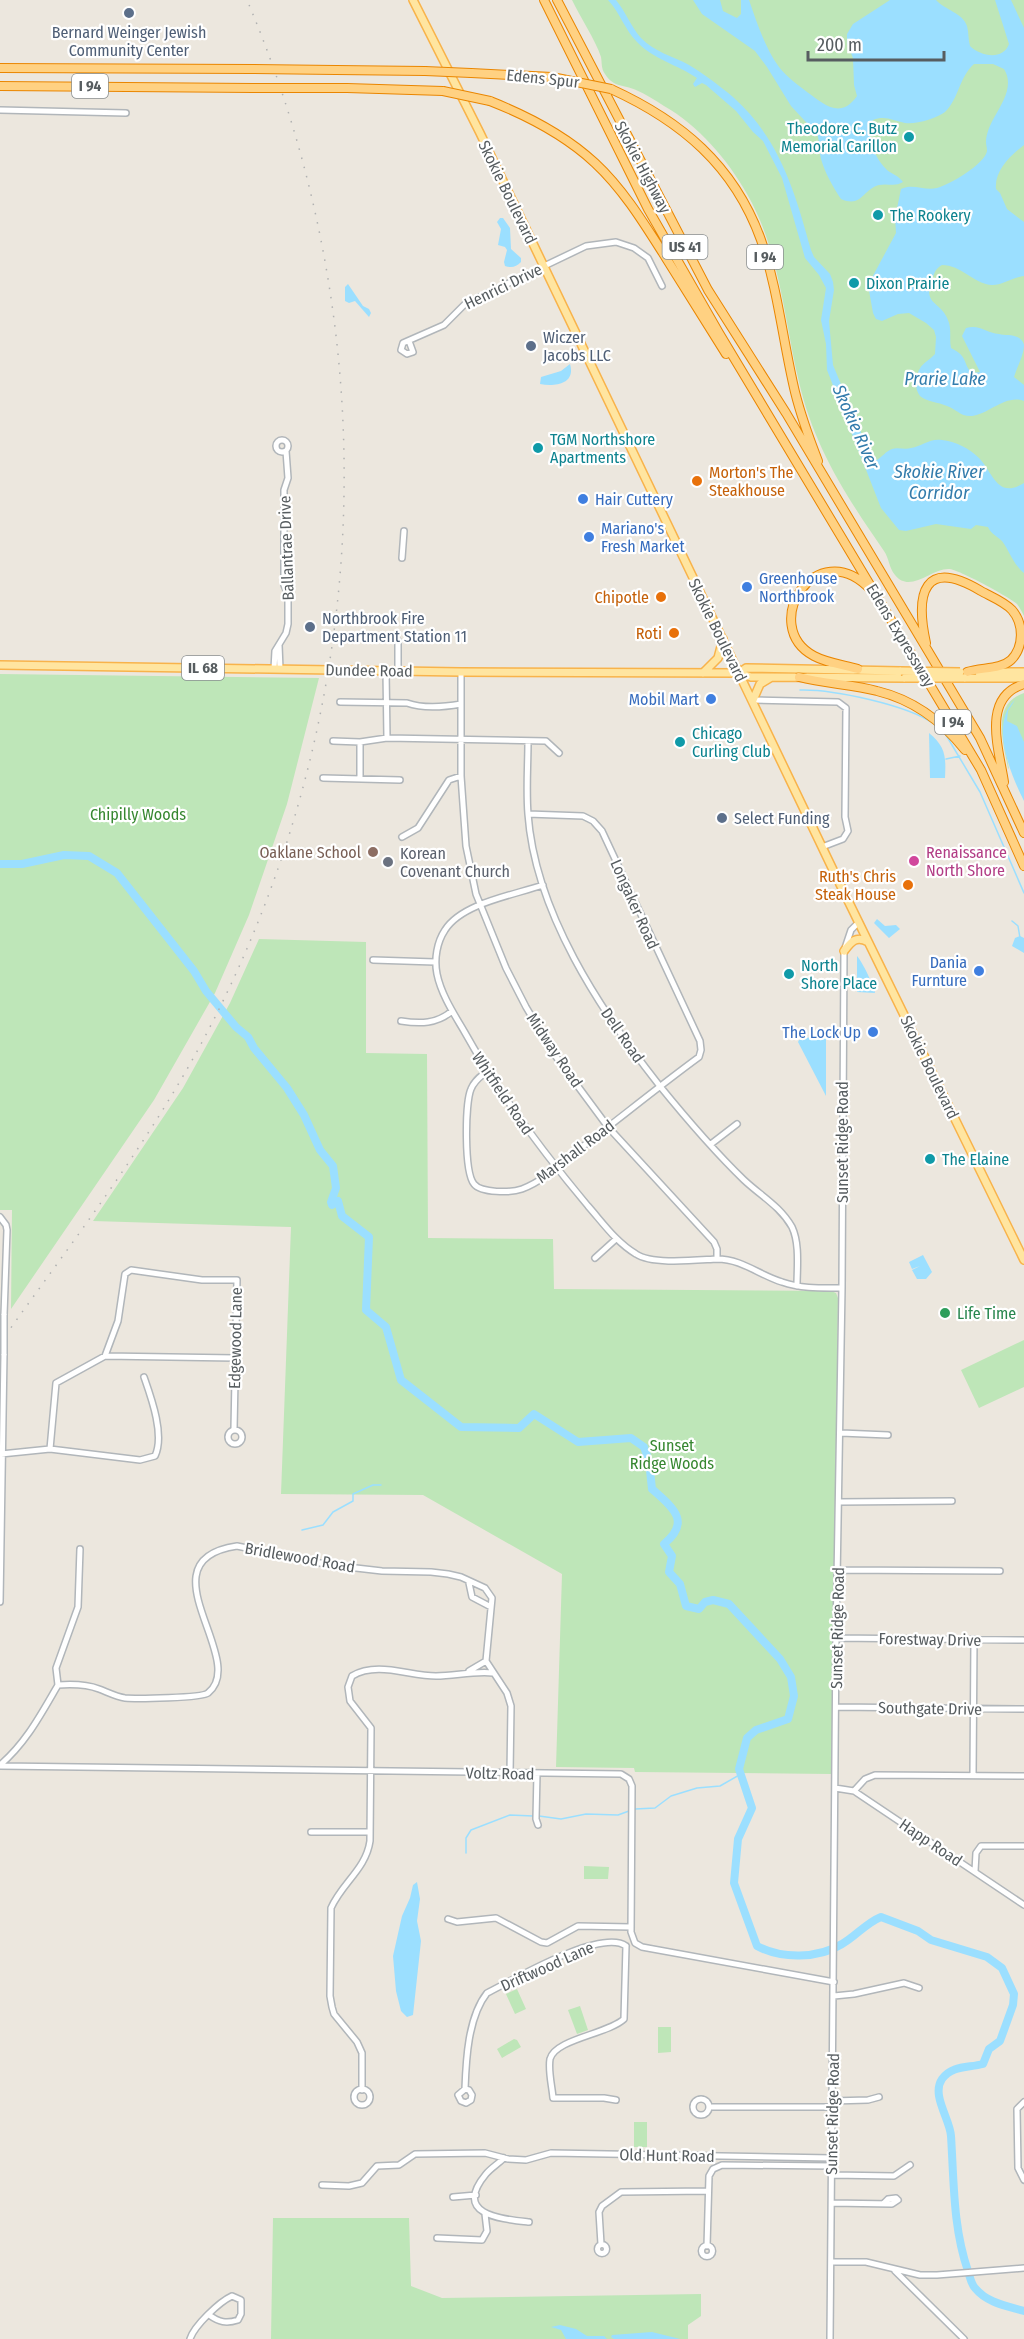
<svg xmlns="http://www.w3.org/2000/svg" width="1024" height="2339" viewBox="0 0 1024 2339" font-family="'Fira Sans Condensed',sans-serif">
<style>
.green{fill:#bee6b8}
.water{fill:#9bdfff}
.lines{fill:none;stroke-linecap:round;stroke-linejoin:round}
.stream{stroke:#9bdfff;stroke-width:1.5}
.river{stroke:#9bdfff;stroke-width:8}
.minor-casing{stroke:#b1b6ba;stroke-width:8}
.major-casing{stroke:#f8b34b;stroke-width:10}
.highway-casing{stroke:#ea8600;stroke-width:10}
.minor{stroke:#fff;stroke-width:5}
.major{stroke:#ffe5a0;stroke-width:7}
.highway{stroke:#ffd182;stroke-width:8}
.rail{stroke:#b0b1b1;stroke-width:1.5;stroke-dasharray:1.5 8;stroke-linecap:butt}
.minor-bridge-casing{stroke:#b1b6ba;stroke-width:8;stroke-linecap:butt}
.major-bridge-casing{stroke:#f8b34b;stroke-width:10;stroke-linecap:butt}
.highway-bridge-casing{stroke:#ea8600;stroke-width:10;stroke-linecap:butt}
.minor-bridge{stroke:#fff;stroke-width:5}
.major-bridge{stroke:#ffe5a0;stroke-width:7}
.highway-bridge{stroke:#ffd182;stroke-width:8}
.service-dot{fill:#5c6f8a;stroke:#fff;stroke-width:2}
.culture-dot{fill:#0f9aa8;stroke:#fff;stroke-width:2}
.food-dot{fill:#e8710a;stroke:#fff;stroke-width:2}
.shop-dot{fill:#3f7fe0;stroke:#fff;stroke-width:2}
.education-dot{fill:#8d6e63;stroke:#fff;stroke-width:2}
.hotel-dot{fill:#d1479c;stroke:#fff;stroke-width:2}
.worship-dot{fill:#6b7280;stroke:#fff;stroke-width:2}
.leisure-dot{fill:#2e9e5b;stroke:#fff;stroke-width:2}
.labels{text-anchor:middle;stroke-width:4.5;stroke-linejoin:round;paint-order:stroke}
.shield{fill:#fff;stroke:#898e90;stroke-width:1.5}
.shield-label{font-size:15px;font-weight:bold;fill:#575d60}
.service-label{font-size:16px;fill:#4e5e75;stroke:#fff;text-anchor:start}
.street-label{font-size:16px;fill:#575d60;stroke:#fff}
.culture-label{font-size:16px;fill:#0d838f;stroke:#fff;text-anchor:start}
.food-label{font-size:16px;fill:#c56008;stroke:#fff;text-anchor:end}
.shop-label{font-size:16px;fill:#366cbe;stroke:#fff;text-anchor:start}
.park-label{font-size:16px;fill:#368730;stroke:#fff}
.education-label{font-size:16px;fill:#785e54;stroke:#fff;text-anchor:end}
.hotel-label{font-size:16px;fill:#b23c85;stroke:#fff;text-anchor:start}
.worship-label{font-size:16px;fill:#5b616d;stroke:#fff;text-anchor:start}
.leisure-label{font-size:16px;fill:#27864d;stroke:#fff;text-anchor:start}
.water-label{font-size:18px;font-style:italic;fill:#337cac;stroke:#fff}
</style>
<rect width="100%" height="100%" fill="#ece7de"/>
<!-- green -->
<path class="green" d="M572,0h452v616c-2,-4 -4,-8 -7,-12 -6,-6 -59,-35 -68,-35 -17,-1 -39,25 -54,6 -6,-7 -6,-17 -11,-24 -38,-55 -70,-104 -85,-169 -15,-63 -19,-131 -52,-188 -19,-34 -49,-69 -83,-88 -9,-6 -19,-12 -28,-16 -13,-6 -22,-2 -31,-16 -4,-5 -3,-12 -4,-17 -6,-18 -21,-40 -29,-57z
M0,674l319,4 -32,126 -38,111 -34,78 -61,107 -143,209 1,-99h-12z
M1024,693v105l-20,-80v23l5,28 -1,-1c-5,-27 -17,-64 16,-75z
M259,939l107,3v111l61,1 1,184 125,1 1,50 277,2 5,2 2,5 -6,476 -197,-2 -1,-4 -78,-1 6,-193 -139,-79 -142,-1 10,-267 -198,-6 90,-133 47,-85z
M1024,1340v47l-45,21 -18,-38z
M584,1866l25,1 -1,12h-24z
M517,1989l9,20 -11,5 -9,-20z
M580,2006l8,24 -11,4 -9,-24z
M658,2027h13v25l-13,1z
M514,2039l3,1 4,7 -19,11 -5,-9z
M634,2122h13v25h-13z
M273,2218h136l2,68 31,12 259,-4v22l-13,9v14h-417z"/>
<!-- water -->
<path class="water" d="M608,0h8c10,12 15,27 25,38 13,14 32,18 48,27 15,9 31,21 44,32 47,42 62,95 78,153l3,7 16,17 3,8 1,8 -5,31 4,44 39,94 5,1c5,-3 9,-9 15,-11 6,-2 13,1 19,-1 11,-2 19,-10 31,-8 13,1 28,9 37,18 14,14 18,42 45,25v90c-11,-9 -14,-21 -22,-32 -5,-5 -11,-7 -14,-14l-12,-2 -5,4 -35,-5 -30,7 -7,-1 -18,-22 -54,-138 -1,-26 -5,-24 5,-32 -7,-13 -14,-17 -23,-80 -19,-37 -10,-9 -17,-21 -30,-26 -4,-2 -7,4 -2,-3 4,-6c-19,-13 -44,-19 -60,-36 -12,-12 -17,-29 -29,-42z
M693,0h27l3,11 14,7 4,-4v-14h8c8,23 16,48 30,67 8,10 19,18 28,25 17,12 33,28 50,4l-3,-11 -1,-27 -6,-15v-9l6,-10 37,-24h46c9,10 27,13 31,26 2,7 1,14 3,20 10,10 33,15 39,-2l-14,-44h16l13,28v117c-13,10 -30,26 -28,44l4,4 7,16 17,13v54c-10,1 -23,10 -33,9 -18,-2 -30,-20 -49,-20 -6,3 -8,8 -10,15 -10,25 9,21 16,40 4,9 1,19 3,28 18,9 11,15 21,25l8,-1 -18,-36 4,-8c14,-4 20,5 33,6 8,2 22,-1 25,11 0,10 -7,22 -10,32l10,8v16c-18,-7 -35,13 -52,15 -11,1 -16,-7 -25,-10 -9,-4 -20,-4 -27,-10 -3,-4 -4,-8 -4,-13 2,-19 8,-18 19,-29l1,-17 -2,-7 -8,-7 -17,-10 -11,1 -16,7 -6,-2 -3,-6 -5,-28 28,-52 -1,-15 6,-29c12,-6 23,2 36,-1 12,-3 48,-24 50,-37 0,-4 -1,-6 -1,-9 0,-9 5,-19 9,-26 8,-14 19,-31 9,-47l-11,-5h-19c-15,13 -15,35 -29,48 -8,6 -30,13 -40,11 -11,-2 -20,-8 -32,-3 -9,14 2,39 14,50 5,4 12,6 16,12 -8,5 -15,1 -24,3 -17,5 -17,23 -38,14 -8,-12 -16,-26 -20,-40 -2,-9 -1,-17 -4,-25l-26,-28 -24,-39 -12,-16 -53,-37z
M500,218h3l7,10 1,21 10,9v4c-5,5 -9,6 -16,4l-1,-4 3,-12 -2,-3 -7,-2 3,-16 -4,-7z
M348,284l15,22 6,3 2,4 -2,4 -14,-16 -6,2 -4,-2v-14z
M570,364c6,20 -15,23 -30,20l1,-7 20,-6z
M1015,700l-7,11 -1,10 10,5 7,16v59c-13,-26 -35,-77 -9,-101z
M929,733c17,14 17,24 16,45h-15z
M877,919l8,7 11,-1 4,4 -11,9 -15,-15z
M1020,936l4,2v15l-12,-7 3,-8z
M857,956c5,5 17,30 18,37l-18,-1z
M825,1033l1,6v57l-28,-54 1,-2z
M923,1255l9,17 -6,7h-9l-5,-9 8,-4 -8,3 -3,-7z
M417,1882l3,17 -3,22 4,20 -8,74 -6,2 -6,-6 -5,-20 -3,-35 9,-40 8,-18 3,-13z
M560,2325l16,4 11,7h17l3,3h-41l-5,-9 -10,-3z
M652,2332l28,7h-66l-3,-2 1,-2z"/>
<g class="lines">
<!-- stream -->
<path class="stream" d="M800,690c32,-1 108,15 134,34
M946,735l34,57 44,101
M946,759l14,-3
M992,852l14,-1
M1012,921l6,5 2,12
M302,1530l21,-5 10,-13 20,-11v-7l20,-9h8
M635,1809l20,-1 16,-12 26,-8 23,-2 21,-12
M539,1816l22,3 25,-5 32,1 11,-4
M466,1853v-15l5,-8 39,-15 23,1"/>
<!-- river -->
<path class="river" d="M0,864h22l42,-9 25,1 28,17 77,98 12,20 30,36 12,10 6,11 33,40 17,27 16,35 13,16 3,22 -5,14 1,3 6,-4 4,15 27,21 -3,73 20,17 15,53 60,47 58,1 15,-14 44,28 53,-4 13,9 5,14 3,28c20,18 40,32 12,55l8,12 -3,16 11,12 6,22 13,3 6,-7 8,-2 16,4 51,55 11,18 3,19 -6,23 -32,11 -9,8 -8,31 13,39 -14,31 -4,44 23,63c24,13 61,13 85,-2 14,-8 24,-21 39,-27l37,14 13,9 56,17 15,11 12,26 -1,11 -13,36 -11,8 -6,15c-15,4 -31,1 -41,15 -11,16 8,40 9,57 3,46 2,92 17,135 2,6 3,13 7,17 12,15 32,18 49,23"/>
<!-- minor casing -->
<g class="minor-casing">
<path id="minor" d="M0,110l126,3
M409,341l4,11 -6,2 -6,-4 2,-7 41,-18 21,-21 121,-58 30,-4 18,6 14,10 14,28
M276 446a6 6 0 1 1 12 0a6 6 0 1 1-12 0Z
M402,558l2,-27
M398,641v30
M279,645l1,24
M274,669l1,-18 11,-18 2,-9v-29l-4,-10v-95l4,-12 -2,-27
M386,671l1,67
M461,672v104l5,70 10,48 30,74 20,39 28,47 54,73 106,115 3,7v10c25,0 42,16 65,23 20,7 40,6 60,6
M753,700l85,2 8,6 -1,109 3,14 -5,8 -21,8
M340,702l67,1c17,6 37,4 54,1
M333,741l27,1 27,-4 159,3 13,12
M528,741c0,24 -2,49 0,73 7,98 72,196 131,271 26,32 55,66 85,95 17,16 36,26 48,47 8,17 5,41 5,59
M323,778l77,2
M360,779v-37
M402,837l16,-9 31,-48 12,-4
M543,885c-29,10 -81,18 -98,45 -8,12 -11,29 -8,44 4,20 17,40 27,57 35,63 78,120 124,175 15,17 28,36 48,48 16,11 61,6 81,5
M373,960l62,2
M401,1021c19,3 36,3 51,-10
M486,1072c-6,5 -12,9 -15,17 -6,14 -7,83 3,95 7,9 37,9 48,5 20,-7 40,-26 56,-39 41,-31 80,-63 121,-93l2,-7 -1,-9 -98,-210 -9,-10 -10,-5 -55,-2
M711,1144l26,-20
M0,1217l6,8 1,5 -3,85
M595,1258l21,-19
M105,1356l130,2
M228 1437a7 7 0 1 1 14 0a7 7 0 1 1-14 0Z
M841,1433l47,2
M50,1449l6,-66 49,-27 13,-35 7,-47 6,-4 71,10h35l-3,149
M1,1454l49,-5 90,11 15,-4c10,-21 -4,-59 -11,-79
M839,1502l113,-1
M838,1570l162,1
M469,1583l3,14 19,10
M0,1602l4,-248
M836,1638l187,2
M469,1671l17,-10
M58,1685l-2,-17 22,-61 2,-58
M837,1707l187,2
M0,1765c26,-22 41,-51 58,-80 14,-1 28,-1 41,4 8,3 18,8 26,9 11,1 77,0 83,-5 42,-33 -68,-133 29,-147l93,19 52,6 49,1 17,2 13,3 24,11 7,10 -6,63 21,32 4,13 -1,67
M0,1766l621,8 8,5 3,7 -1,146 4,11 7,4 192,35
M537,1773l-1,46 2,6
M973,1776l1,-137
M835,1788l19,3 170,114
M854,1791l11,-12 10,-4 149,1
M311,1832h59
M975,1871l1,-18 5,-7h43
M448,1919l9,3 39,-4 45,24 6,1 31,-17 53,1
M834,1996l20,-2 50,-11 15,5
M465,2089l4,1 3,5 -1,5 -5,3 -5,-2 -3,-6 7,-6c1,-29 3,-72 22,-96 26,-13 114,-65 139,-47
M354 2097a8 8 0 1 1 16 0a8 8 0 1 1-16 0Z
M362,2090v-37l-5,-11 -23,-28 -2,-7 -2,-11 1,-88c11,-25 35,-39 39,-67l1,-113 -21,-27 -2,-14 4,-11c25,-15 57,0 84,0 19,0 37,-5 57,-3
M693 2107a8 8 0 1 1 16 0a8 8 0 1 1-16 0Z
M616,2100l-12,-2h-51c-1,-12 -5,-27 -3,-39 5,-20 58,-25 74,-40l2,-73
M832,2101l36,-1 11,-3
M1024,2102l-7,7 1,59 6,12
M709,2107h123
M504,2158c-6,6 -13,10 -18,16 -34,41 15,45 43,48
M832,2175l62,1 16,-11
M322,2185l27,1 13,-3 15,-17 22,-1 16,-11 70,-1 23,6 18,1 25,-7 281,5
M453,2197l23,-2
M832,2203l60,1 6,-4 -2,-2 -8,1 -4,4
M437,2238l45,2 5,-9 -2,-17
M601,2244l-2,-32 3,-6 19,-14 87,-1
M597.5 2249a4.5 4.5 0 1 1 9 0a4.5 4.5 0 1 1-9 0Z
M701.5 2251a5.5 5.5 0 1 1 11 0a5.5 5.5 0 1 1-11 0Z
M707,2246l2,-70 4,-7 9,-4 110,1
M832,2262h34l54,13h17l87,-7
M895,2271l69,68
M190,2339c4,-13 29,-37 42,-43l9,4v14l-3,6c-12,4 -19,2 -29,-5
M830,2339l6,-701 6,-350 2,-337 7,-21 8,-8"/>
</g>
<!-- major casing -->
<g class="major-casing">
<path id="major" d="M413,0l67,133 355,741 189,386
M0,665l461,7 278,1 12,4 154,1
M979,672h45
M703,673l15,-15 5,-19
M739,673l7,-5 155,3
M964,678h60
M753,700l7,-16 10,-6
M844,951c7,-9 12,-16 24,-9"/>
</g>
<!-- highway casing -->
<g class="highway-casing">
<path id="highway" d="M544,0l104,209 71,124 262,437 43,96
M557,0l151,290 78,123 194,325 44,95
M0,68l253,1
M336,70l89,1
M471,73l81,4
M0,86l253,2
M347,88l96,3
M611,89c70,32 123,76 150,151 17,49 22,102 34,152 6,24 14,46 23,69
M490,101c38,15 75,34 105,62 29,27 50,62 71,95 20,32 40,64 60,96
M926,643c-11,-50 -2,-86 55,-52 9,5 24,11 31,19 12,14 12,37 -1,50 -11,10 -30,7 -44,12
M858,669c-14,-4 -31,-6 -44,-13 -56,-30 2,-123 56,-67
M799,677c26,7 53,7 78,14 37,9 65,30 88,59
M1004,782c-5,-33 -23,-85 20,-98"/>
</g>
<!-- minor -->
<use href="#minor" class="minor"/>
<!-- major -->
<use href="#major" class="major"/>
<!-- highway -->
<use href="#highway" class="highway"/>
<!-- rail -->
<path class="rail" d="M0,1343c74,-104 154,-206 212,-320 164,-320 175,-693 35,-1023"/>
<!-- minor-bridge casing -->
<g class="minor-bridge-casing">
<path id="minor-bridge" d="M4,1354v-39"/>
</g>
<!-- major-bridge casing -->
<g class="major-bridge-casing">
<path id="major-bridge" d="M901,671l59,1
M905,678h59"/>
</g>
<!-- highway-bridge casing -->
<g class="highway-bridge-casing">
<path id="highway-bridge" d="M253,69l83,1
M425,71l46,2
M552,77l59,12
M253,88h94
M443,91l47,10"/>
</g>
<!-- minor-bridge -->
<use href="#minor-bridge" class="minor-bridge"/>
<!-- major-bridge -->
<use href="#major-bridge" class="major-bridge"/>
<!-- highway-bridge -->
<use href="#highway-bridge" class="highway-bridge"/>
</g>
<!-- markers -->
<g class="service-dot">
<circle cx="129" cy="13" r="6"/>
<circle cx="531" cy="346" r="6"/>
<circle cx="310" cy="627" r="6"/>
<circle cx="722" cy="818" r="6"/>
</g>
<g class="culture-dot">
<circle cx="909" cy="137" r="6"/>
<circle cx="878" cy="215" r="6"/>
<circle cx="854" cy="283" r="6"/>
<circle cx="538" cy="448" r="6"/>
<circle cx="680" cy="742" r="6"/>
<circle cx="789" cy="974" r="6"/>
<circle cx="930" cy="1159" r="6"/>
</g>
<g class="food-dot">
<circle cx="697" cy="481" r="6"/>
<circle cx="661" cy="597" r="6"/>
<circle cx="674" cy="633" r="6"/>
<circle cx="908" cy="885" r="6"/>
</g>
<g class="shop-dot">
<circle cx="583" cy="499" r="6"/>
<circle cx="589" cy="537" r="6"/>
<circle cx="747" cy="587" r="6"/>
<circle cx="711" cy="699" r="6"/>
<circle cx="979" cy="971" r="6"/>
<circle cx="873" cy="1032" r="6"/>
</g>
<circle class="education-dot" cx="373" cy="852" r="6"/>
<circle class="hotel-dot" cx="914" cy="861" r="6"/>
<circle class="worship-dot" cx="388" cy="862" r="6"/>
<circle class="leisure-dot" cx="945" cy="1313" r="6"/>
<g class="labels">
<!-- shield labels -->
<g class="shield">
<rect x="72" y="74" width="36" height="24" rx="4.5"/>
<rect x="662.5" y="235" width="45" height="24" rx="4.5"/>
<rect x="747" y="245" width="36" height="24" rx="4.5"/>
<rect x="182" y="656" width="42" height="24" rx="4.5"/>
<rect x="935" y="710" width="36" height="24" rx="4.5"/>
</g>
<g class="shield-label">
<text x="90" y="91">I 94</text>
<text x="685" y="252">US 41</text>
<text x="765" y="262">I 94</text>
<text x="203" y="673">IL 68</text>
<text x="953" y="727">I 94</text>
</g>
<!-- service labels -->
<g class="service-label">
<text x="129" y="38" text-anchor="middle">Bernard Weinger Jewish<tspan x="129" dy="18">Community Center</tspan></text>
<text x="543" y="343">Wiczer<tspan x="543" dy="18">Jacobs LLC</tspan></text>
<text x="322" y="624">Northbrook Fire<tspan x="322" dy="18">Department Station 11</tspan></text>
<text x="734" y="824">Select Funding</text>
</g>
<!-- street labels -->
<g class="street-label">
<text transform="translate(543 78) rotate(6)" y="6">Edens Spur</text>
<text transform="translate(643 167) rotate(62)" y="6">Skokie Highway</text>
<text transform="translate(508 192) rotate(64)" y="6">Skokie Boulevard</text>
<text transform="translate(503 286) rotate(-26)" y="6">Henrici Drive</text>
<text transform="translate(286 548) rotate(-92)" y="6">Ballantrae Drive</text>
<text transform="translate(718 630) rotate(64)" y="6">Skokie Boulevard</text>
<text transform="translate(901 635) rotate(59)" y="6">Edens Expressway</text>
<text transform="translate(369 670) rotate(1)" y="6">Dundee Road</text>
<text transform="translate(635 904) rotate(66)" y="6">Longaker Road</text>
<text transform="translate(623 1035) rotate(55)" y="6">Dell Road</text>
<text transform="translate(555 1050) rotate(56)" y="6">Midway Road</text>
<text transform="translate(930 1067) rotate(64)" y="6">Skokie Boulevard</text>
<text transform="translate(503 1093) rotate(56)" y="6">Whitfield Road</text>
<text transform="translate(842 1142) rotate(-90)" y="6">Sunset Ridge Road</text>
<text transform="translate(575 1151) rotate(-37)" y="6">Marshall Road</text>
<text transform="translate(235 1338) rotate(-89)" y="6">Edgewood Lane</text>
<text transform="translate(300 1557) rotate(10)" y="6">Bridlewood Road</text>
<text transform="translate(837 1628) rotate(-89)" y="6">Sunset Ridge Road</text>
<text transform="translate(930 1639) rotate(1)" y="6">Forestway Drive</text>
<text transform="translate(930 1708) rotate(1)" y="6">Southgate Drive</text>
<text transform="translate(500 1773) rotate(1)" y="6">Voltz Road</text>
<text transform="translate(931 1842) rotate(34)" y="6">Happ Road</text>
<text transform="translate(547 1966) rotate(-24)" y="6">Driftwood Lane</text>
<text transform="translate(832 2114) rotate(-89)" y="6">Sunset Ridge Road</text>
<text transform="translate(667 2155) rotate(1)" y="6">Old Hunt Road</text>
</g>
<!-- culture labels -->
<g class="culture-label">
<text x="897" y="134" text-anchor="end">Theodore C. Butz<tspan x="897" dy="18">Memorial Carillon</tspan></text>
<text x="890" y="221">The Rookery</text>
<text x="866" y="289">Dixon Prairie</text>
<text x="550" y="445">TGM Northshore<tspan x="550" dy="18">Apartments</tspan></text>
<text x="692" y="739">Chicago<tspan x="692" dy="18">Curling Club</tspan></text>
<text x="801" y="971">North<tspan x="801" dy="18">Shore Place</tspan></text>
<text x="942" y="1165">The Elaine</text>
</g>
<!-- food labels -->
<g class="food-label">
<text x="709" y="478" text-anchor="start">Morton's The<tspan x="709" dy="18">Steakhouse</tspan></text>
<text x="649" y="603">Chipotle</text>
<text x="662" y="639">Roti</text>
<text x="896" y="882">Ruth's Chris<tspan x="896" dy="18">Steak House</tspan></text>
</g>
<!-- shop labels -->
<g class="shop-label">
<text x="595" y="505">Hair Cuttery</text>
<text x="601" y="534">Mariano's<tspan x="601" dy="18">Fresh Market</tspan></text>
<text x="759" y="584">Greenhouse<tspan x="759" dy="18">Northbrook</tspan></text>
<text x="699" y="705" text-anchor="end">Mobil Mart</text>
<text x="967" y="968" text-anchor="end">Dania<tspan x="967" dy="18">Furnture</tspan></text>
<text x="861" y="1038" text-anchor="end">The Lock Up</text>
</g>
<!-- park labels -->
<g class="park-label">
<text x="138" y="820">Chipilly Woods</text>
<text x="672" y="1451">Sunset<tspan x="672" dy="18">Ridge Woods</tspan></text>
</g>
<!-- education labels -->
<g class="education-label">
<text x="361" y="858">Oaklane School</text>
</g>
<!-- hotel labels -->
<g class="hotel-label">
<text x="926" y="858">Renaissance<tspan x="926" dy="18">North Shore</tspan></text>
</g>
<!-- worship labels -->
<g class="worship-label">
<text x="400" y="859">Korean<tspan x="400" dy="18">Covenant Church</tspan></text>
</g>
<!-- leisure labels -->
<g class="leisure-label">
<text x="957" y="1319">Life Time</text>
</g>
<!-- water labels -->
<g class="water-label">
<text x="945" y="385">Prarie Lake</text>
<text transform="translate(856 427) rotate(66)" y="6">Skokie River</text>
<text x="939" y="478">Skokie River<tspan x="939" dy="21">Corridor</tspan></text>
</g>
</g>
<!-- scale -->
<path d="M808 51v9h136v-9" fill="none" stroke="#575d60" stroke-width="3"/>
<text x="817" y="51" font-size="18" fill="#575d60" stroke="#ffffff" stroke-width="4.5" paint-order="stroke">200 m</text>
</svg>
